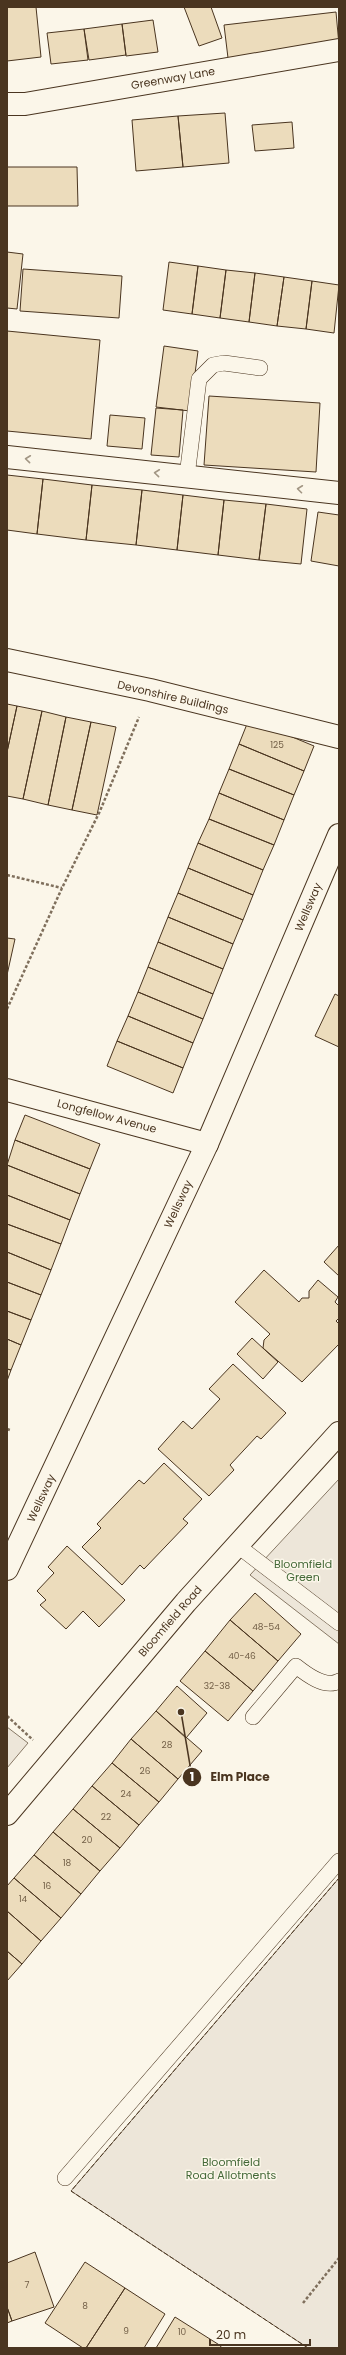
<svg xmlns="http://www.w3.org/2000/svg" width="346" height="2355" viewBox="0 0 346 2355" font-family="Poppins,sans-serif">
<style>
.green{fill:#ede6d9;stroke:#887966}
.building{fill:#ecdcbc;stroke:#4a3520}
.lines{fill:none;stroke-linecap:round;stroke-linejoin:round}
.lane-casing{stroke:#4a3520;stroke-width:16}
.street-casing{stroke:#4a3520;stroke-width:24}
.secondary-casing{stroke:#4a3520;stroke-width:24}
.primary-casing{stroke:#4a3520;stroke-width:24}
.path{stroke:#7f6f5c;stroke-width:2.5;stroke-dasharray:3 2;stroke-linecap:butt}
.lane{stroke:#fbf6e9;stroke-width:15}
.street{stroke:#fbf6e9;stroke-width:22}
.secondary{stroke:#fbf6e9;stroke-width:22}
.primary{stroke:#fbf6e9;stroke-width:22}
.fence{stroke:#4a3520;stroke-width:1;stroke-dasharray:5 2;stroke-linecap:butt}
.oneway{stroke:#a29684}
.labels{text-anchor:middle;stroke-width:3;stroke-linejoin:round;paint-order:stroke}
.number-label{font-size:9px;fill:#725f47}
.street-label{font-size:11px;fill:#4a3520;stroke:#fbf6e9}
.park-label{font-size:11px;fill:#436837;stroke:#fbf6e9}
.leader{fill:none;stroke:#4a3520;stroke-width:1.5}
.callout-dot{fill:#4a3520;stroke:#fbf6e9;stroke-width:1.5}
.mark-label{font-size:12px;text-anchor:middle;font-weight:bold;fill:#fff}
.callout-label{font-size:12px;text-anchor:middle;font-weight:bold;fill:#4a3520;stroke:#fbf6e9;stroke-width:3;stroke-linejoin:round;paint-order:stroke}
</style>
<rect width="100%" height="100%" fill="#fbf6e9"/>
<!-- green -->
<path class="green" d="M339,1479v165l-89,-69z
M7,1727l21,16 -21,25z
M339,1878v470h-31l-237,-157z"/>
<!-- building -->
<path class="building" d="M7,7h29l5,50 -34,4z
M184,7h27l11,31 -23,8z
M336,12l3,33 -111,13 -4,-33z
M153,20l5,32 -32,4 -4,-32z
M122,24l4,31 -37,5 -5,-31z
M84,29l4,31 -37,4 -4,-31z
M225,113l4,50 -46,4 -5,-51z
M178,116l5,51 -47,4 -4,-51z
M292,122l2,26 -39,3 -3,-26z
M7,167h70l1,39h-71z
M7,252l16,2 -6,55 -10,-1z
M169,262l29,4 -6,48 -29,-4z
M198,266l28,4 -6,48 -28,-4z
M23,269l99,7 -3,42 -99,-7z
M226,270l29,3 -6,49 -29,-4z
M255,273l29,4 -7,49 -28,-4z
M284,277l28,4 -6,48 -29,-3z
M312,281l27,4 -5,48 -28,-4z
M7,331l93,9 -9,99 -84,-8z
M164,346l34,5 -8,60 -34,-4z
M209,396l111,7 -4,69 -112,-7z
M156,408l27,2 -4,47 -28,-2z
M110,415l35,3 -3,31 -35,-3z
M7,475l36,4 -6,55 -30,-4z
M43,479l49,6 -6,55 -49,-6z
M92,485l50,5 -6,55 -50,-5z
M142,490l41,5 -6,55 -41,-5z
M183,495l41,5 -6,55 -41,-5z
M224,500l42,4 -7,56 -41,-5z
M266,504l41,5 -6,55 -42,-4z
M318,512l21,3v51l-28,-5z
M7,704l10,2 -10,46z
M17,706l25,5 -19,88 -16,-3v-44z
M42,711l24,6 -18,88 -25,-6z
M66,717l25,5 -19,88 -24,-5z
M249,719l65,27 -10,25 -65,-27z
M91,722l25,5 -19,88 -25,-5z
M239,744l65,27 -10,24 -65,-26z
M229,769l65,26 -10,25 -65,-27z
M219,793l65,27 -10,25 -65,-26z
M209,819l65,26 -11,25 -65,-27z
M198,843l65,27 -10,25 -65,-27z
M188,868l65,27 -10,25 -65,-27z
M178,893l65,27 -10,24 -65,-27z
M168,917l65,27 -10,25 -65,-27z
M7,938l8,1 -8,36z
M158,942l65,27 -10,25 -65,-27z
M148,967l65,27 -10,25 -65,-27z
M138,992l65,27 -10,24 -65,-27z
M335,994l4,2v51l-24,-11z
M128,1016l65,27 -10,25 -66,-27z
M117,1041l66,27 -10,25 -66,-27z
M25,1115l75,29 -10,25 -75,-29z
M15,1140l75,29 -10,25 -73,-29z
M7,1165l73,29 -10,26 -63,-25z
M7,1195l63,25 -9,24 -54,-20z
M7,1224l54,20 -10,26 -44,-18z
M339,1245v31l-15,-14z
M7,1252l44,18 -10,25 -34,-13z
M264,1270l35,32 3,-4h7v-7l9,-11 20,17 -3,5 4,4v12l-3,3 3,3v20l-37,38 -39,-34 1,-8 6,-6 -35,-32z
M7,1282l34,13 -10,25 -24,-9z
M7,1311l24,9 -10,25 -14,-6z
M252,1338l26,24 -15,17 -26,-25z
M7,1339l14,6 -10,25 -4,-1z
M233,1364l53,49 -25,26 -4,-3 -27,29 4,5 -25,26 -51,-47 25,-28 9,8 28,-30 -11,-10z
M7,1369l4,1 -4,11z
M164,1463l38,36 -19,20 5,4 -44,46 -4,-4 -18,20 -40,-38 19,-19 -4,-4 42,-44 5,4z
M67,1546l58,54 -26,27 -16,-16 -17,18 -26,-24 6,-5 -9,-9 17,-18 -6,-6z
M255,1593l46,41 -23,27 -48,-41z
M230,1620l48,41 -25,30 -48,-40z
M205,1651l48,40 -25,30 -48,-40z
M177,1686l30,27 -21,25 -30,-27z
M156,1711l46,40 -24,28 -47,-40z
M131,1739l47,40 -19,23 -47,-39z
M112,1763l47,39 -20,23 -47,-39z
M92,1786l47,39 -19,23 -47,-39z
M73,1809l47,39 -20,23 -47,-39z
M53,1832l47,39 -19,23 -47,-39z
M34,1855l47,39 -20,24 -47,-40z
M14,1878l47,40 -20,23 -34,-30v-25z
M7,1911l34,30 -19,23 -15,-13z
M7,1951l15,13 -15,17z
M35,2252l19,55 -42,14 -5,-14v-44z
M85,2262l40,26 -39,60h-3l-38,-25z
M125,2288l40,26 -21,34h-58z
M7,2307l5,14 -5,2z
M175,2317l46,29 -1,2h-64z"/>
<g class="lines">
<!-- lane casing -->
<g class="lane-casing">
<path id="lane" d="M187,476l12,-97 14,-14 11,-2 36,5
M238,1546l101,77
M253,1717l43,-51c10,8 29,23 43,15
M65,2178l274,-317"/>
</g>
<!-- street casing -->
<g class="street-casing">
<path id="street" d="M7,104h18l314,-54
M7,457l332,36
M7,660l143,30 189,47
M7,1090l200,54"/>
</g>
<!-- secondary casing -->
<g class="secondary-casing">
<path id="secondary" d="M7,1814l179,-212 153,-169"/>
</g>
<!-- primary casing -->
<g class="primary-casing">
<path id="primary" d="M7,1569l200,-425 132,-309"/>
</g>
<!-- path -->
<path class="path" d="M339,7v1
M7,875l55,13
M7,1009l55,-121 38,-77 39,-94
M7,1429l3,1
M7,1716l26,24
M303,2303l36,-45"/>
<!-- lane -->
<use href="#lane" class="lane"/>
<!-- street -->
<use href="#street" class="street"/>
<!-- secondary -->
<use href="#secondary" class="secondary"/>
<!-- primary -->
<use href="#primary" class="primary"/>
<!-- fence -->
<path class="fence" d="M308,2348l-237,-157 268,-313"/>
</g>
<!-- one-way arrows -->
<defs><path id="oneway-chevron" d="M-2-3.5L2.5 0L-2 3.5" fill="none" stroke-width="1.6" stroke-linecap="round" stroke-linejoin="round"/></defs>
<g class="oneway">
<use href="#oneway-chevron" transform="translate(28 459) rotate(-174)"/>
<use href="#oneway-chevron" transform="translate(157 473) rotate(-174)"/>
<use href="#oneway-chevron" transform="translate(300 489) rotate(-173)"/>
</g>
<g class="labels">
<!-- number labels -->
<g class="number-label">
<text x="277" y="748">125</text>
<text x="266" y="1630">48-54</text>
<text x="242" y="1659">40-46</text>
<text x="217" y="1689">32-38</text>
<text x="167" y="1748">28</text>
<text x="145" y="1774">26</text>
<text x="126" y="1797">24</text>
<text x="106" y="1820">22</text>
<text x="87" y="1843">20</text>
<text x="67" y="1866">18</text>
<text x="47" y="1889">16</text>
<text x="23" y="1902">14</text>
<text x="27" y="2288">7</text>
<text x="85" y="2309">8</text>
<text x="126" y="2334">9</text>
<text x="182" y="2335">10</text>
</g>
<!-- street labels -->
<g class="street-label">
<text transform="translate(173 78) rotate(-10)" y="4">Greenway Lane</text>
<text transform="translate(173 697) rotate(13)" y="4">Devonshire Buildings</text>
<text transform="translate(308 907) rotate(-67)" y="4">Wellsway</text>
<text transform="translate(107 1116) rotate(15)" y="4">Longfellow Avenue</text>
<text transform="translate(178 1204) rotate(-65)" y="4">Wellsway</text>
<text transform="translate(41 1498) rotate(-65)" y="4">Wellsway</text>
<text transform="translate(170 1621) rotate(-49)" y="4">Bloomfield Road</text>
</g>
<!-- park labels -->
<g class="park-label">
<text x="303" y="1568">Bloomfield<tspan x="303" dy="13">Green</tspan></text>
<text x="231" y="2166">Bloomfield<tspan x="231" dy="13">Road Allotments</tspan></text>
</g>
</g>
<!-- callouts -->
<path class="leader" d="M181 1712L192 1777"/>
<g class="callout-dot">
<circle cx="181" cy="1712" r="4"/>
<circle cx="192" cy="1777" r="10"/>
</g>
<g class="mark-label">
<text x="192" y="1781">1</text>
</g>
<g class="callout-label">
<text x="240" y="1781">Elm Place</text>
</g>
<!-- border -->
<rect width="346" height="2355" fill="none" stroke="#4a3520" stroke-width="16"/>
<!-- scale -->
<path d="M210 2339v6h100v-6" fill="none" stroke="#4a3520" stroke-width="2"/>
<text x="216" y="2339" font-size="12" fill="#4a3520" stroke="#fbf6e9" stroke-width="3" paint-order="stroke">20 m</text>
</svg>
